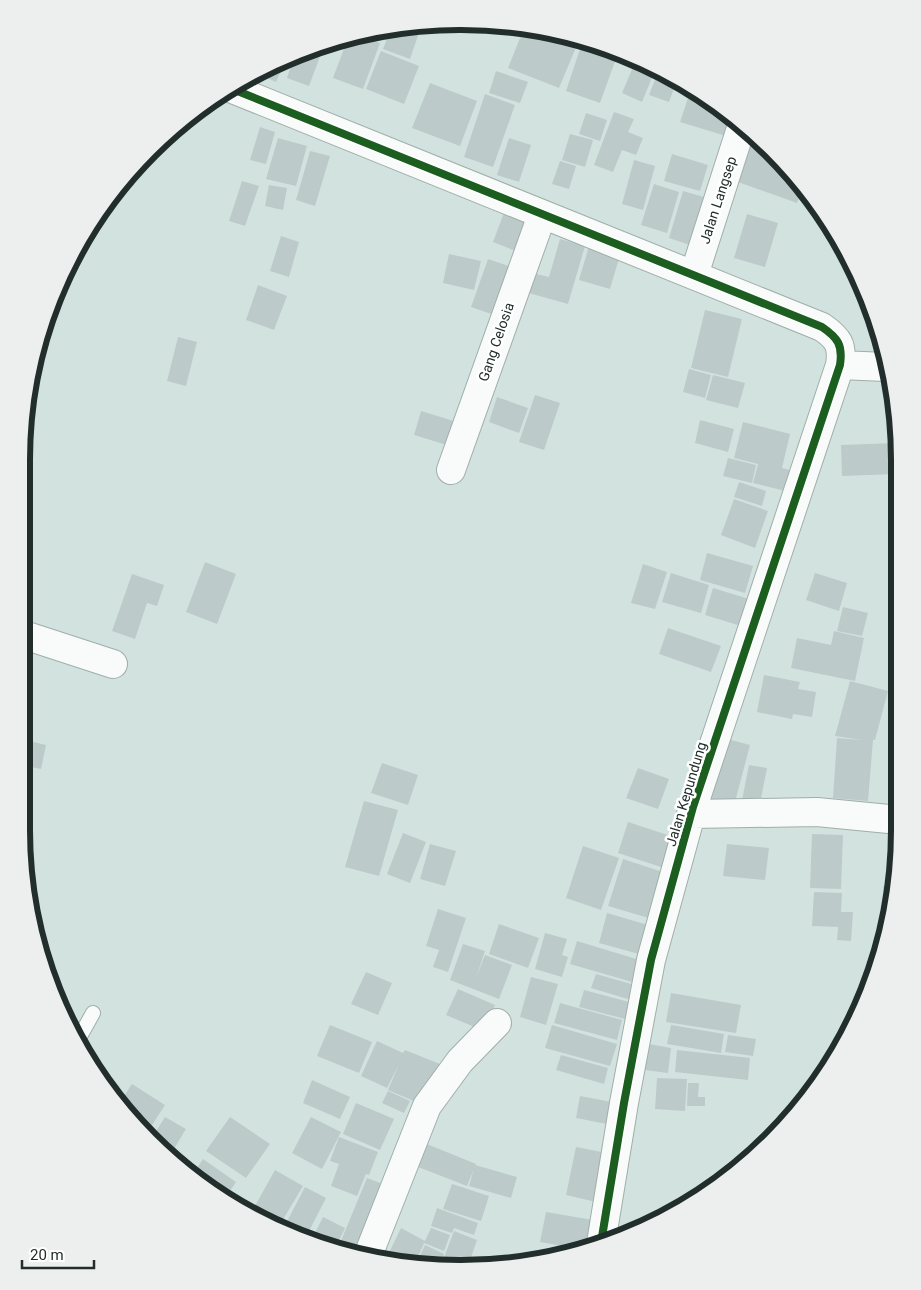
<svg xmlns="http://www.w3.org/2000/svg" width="921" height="1290" viewBox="0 0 921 1290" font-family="Roboto,sans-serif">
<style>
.building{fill:#bdcaca}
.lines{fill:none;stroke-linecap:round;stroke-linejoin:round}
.service-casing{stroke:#a0aeaa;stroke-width:16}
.minor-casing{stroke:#a0aeaa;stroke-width:30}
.service{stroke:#f8fbfa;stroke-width:14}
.minor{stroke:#f8fbfa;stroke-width:28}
.cycleway-casing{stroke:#fff;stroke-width:11}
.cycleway{stroke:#1b5e20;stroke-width:8}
.labels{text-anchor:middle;stroke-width:5;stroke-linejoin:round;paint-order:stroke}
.street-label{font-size:14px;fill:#212e2b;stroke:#fff}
.rim{fill:none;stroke:#212e2b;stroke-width:6}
</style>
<rect width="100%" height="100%" fill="#d2e3df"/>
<!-- building -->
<path class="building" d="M422,24l-12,35 -27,-10 8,-21 12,-3z
M524,28l18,3 35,14 -18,43 -51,-20z
M386,29l-4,11 -17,-6z
M360,35l20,8 -17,46 -30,-11 15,-40z
M583,40l35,13 -18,50 -34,-12z
M325,43l-16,43 -22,-8 7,-22z
M381,51l38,15 -15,38 -38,-15z
M286,60l-10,22 -20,-9 23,-10z
M636,60l20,8 -14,34 -20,-9z
M659,69l18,11 -8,22 -20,-7z
M496,71l32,11 -8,21 -31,-10z
M679,81l20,13 -2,5 -22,-9z
M430,83l47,18 -17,45 -48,-18z
M485,94l30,11 -22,62 -29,-10z
M688,98l35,11 9,7 -6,20 -46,-14z
M614,112l20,7 -6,13 15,6 -7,17 -14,-5 -9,22 -19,-7z
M586,113l21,7 -7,21 -21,-7z
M260,127l15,5 -9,32 -16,-4z
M570,134l23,6 -8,27 -23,-7z
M278,138l29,8 -11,40 -30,-7z
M509,138l22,7 -12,37 -22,-7z
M750,145l21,7 20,19 11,18 -5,14 -59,-21z
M310,151l20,5 -15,50 -19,-6z
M672,154l36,11 -8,26 -36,-10z
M634,160l21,6 -12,44 -21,-6z
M560,161l16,5 -7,23 -17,-5z
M242,181l17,5 -14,40 -16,-5z
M654,184l25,8 -12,41 -26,-8z
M269,185l18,3 -4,22 -18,-4z
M683,191l28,8 -15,48 -27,-9z
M505,210l30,11 -12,33 -30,-12z
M747,214l31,9 -13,44 -31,-9z
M281,236l18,6 -10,35 -19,-6z
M560,239l25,7 -17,58 -50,-14 6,-19 25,6z
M589,246l31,9 -10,34 -31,-9z
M449,254l32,7 -7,29 -31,-7z
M488,259l29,10 -17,48 -29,-10z
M258,285l29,11 -13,34 -28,-10z
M705,310l37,9 -14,58 -37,-9z
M872,313l2,6 2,9 -7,-2z
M178,337l19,5 -11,44 -19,-5z
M689,369l22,6 -6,23 -22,-6z
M713,375l32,8 -7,25 -32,-8z
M535,395l25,8 -16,47 -25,-8z
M497,397l31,11 -9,25 -30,-11z
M421,411l36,11 -7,24 -36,-11z
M700,420l34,9 -6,23 -33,-9z
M743,422l47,12 -8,34 8,2 -5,21 -32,-8 5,-19 -24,-6z
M896,443v31l-54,2 -1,-31z
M728,458l28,7 -4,18 -29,-7z
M739,482l27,9 -4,15 -28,-9z
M734,499l34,12 -13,37 -34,-13z
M707,553l46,13 -8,27 -45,-13z
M205,562l31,12 -19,50 -31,-12z
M643,564l24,8 -12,37 -24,-6z
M671,573l38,12 -8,28 -39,-11z
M815,573l32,10 -8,28 -33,-11z
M132,574l32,11 -7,21 -10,-3 -12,36 -23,-8z
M713,588l36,11 -8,27 -36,-11z
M843,607l25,6 -6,23 -25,-5z
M668,628l53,18 -10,26 -52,-18z
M834,631l30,7 -9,43 -64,-13 6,-30 34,7z
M894,647h3l1,37 -10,-2z
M764,675l36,7 -2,7 18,3 -4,25 -19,-3 -1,5 -35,-7z
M850,681l38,10 -13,49h-2l-5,61 -35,-3 4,-60 25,2 -27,-4z
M724,738l26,7 -16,61 -27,-7z
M21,739l25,6 -5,24 -20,-4z
M897,756h1v22h-3z
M382,763l36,12 -10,30 -37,-12z
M749,765l18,3 -7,35 -18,-3z
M638,768l31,11 -11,30 -32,-11z
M364,801l34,9 -19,66 -34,-9z
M628,822l46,15 -10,31 -46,-15z
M403,833l23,9 -16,41 -23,-9z
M812,834l31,1 -2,54 -31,-1z
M430,844l26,7 -11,35 -25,-7z
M727,844l42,4 -4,32 -42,-4z
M583,846l36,12 -18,52 -35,-12z
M623,859l43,14 -14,46 -44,-13z
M883,886h11l-9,54h-2z
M814,892l28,1 -1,19h12l-2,29 -14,-1 1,-13 -26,-1z
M438,909l28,9 -18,54 -15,-5 6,-17 -13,-4z
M607,913l41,12 -9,29 -40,-11z
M499,924l40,14 -11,30 -39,-14z
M545,933l22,6 -5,16 6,2 -6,20 -27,-8z
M577,941l69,21 -7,22 -69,-20z
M463,944l22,7 -9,27 9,-23 27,10 -13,34 -49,-19z
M366,972l26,11 -14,32 -27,-11z
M596,974l39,11 -4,15 -40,-12z
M531,977l27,7 -12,41 -26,-8z
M458,989l37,16 -11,26 -38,-16z
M584,990l45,12 -4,17 -46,-12z
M671,993l70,12 -5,28 -70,-11z
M560,1003l62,17 -5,20 -63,-17z
M330,1025l42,17 -13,31 -42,-17z
M552,1025l65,19 -7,22 -65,-18z
M671,1025l53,9 -3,19 -54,-9z
M728,1035l28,4 -3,17 -28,-4z
M377,1041l26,12 2,-3 35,14 -17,41 -35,-15 11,-26 -12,24 -26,-12z
M649,1044l22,4 -3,25 -23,-3z
M677,1050l73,8 -2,22 -73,-8z
M561,1055l47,13 -4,16 -48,-14z
M93,1069l26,17 -6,8 -18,-21z
M657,1078l30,1 -2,32 -30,-2z
M312,1080l38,17 -10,22 -37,-16z
M688,1083h11l-1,14h7v9h-18z
M132,1084l33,21 -18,28 -27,-31z
M388,1091l22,10 -6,12 -22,-10z
M580,1096l37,7 -5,22 -36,-7z
M356,1103l38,16 -14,31 -37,-16z
M165,1117l21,12 -17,28 -17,-19z
M230,1117l40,27 -24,34 -40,-27z
M311,1117l30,15 -19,37 -30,-16z
M339,1137l39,15 -9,23 -3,-1 -9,22 -26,-10 8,-22 -9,-3z
M422,1142l54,22 -9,22 -54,-21z
M576,1147l31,6 -11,49 -30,-7z
M203,1159l33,23 -10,15 -33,-23z
M475,1165l42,12 -6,21 -42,-12z
M275,1170l28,16 -25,42 -12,-4 -15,-11z
M367,1178l24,9 -29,69 -24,-8z
M452,1184l37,12 -8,25 -38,-12z
M305,1187l21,11 -20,39 -23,-8z
M437,1208l41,15 -4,12 -20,-7 -2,5 -21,-7z
M546,1212l47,8 -5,26 -9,3 -39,-7z
M323,1217l22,11 -9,19 -24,-8z
M401,1228l24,13 6,-13 19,7 -6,16 -20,-8 -8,19 -31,-1z
M454,1231l23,9 -8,23h-27z
M425,1245l19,9 -3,9 -24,-1z"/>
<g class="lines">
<!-- service casing -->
<g class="service-casing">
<path id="service" d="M79,1038l14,-25"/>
</g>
<!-- minor casing -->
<g class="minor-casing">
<path id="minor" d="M230,88l592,239c16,11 21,18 18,38l-147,442 -42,153 -27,143 -23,140
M694,275l48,-150
M840,365l46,2
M451,470l91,-255
M21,634l92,30
M692,814l125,-2 82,8
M367,1258l60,-152 33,-45 37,-38"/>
</g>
<!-- service -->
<use href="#service" class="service"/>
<!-- minor -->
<use href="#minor" class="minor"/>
<!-- cycleway casing -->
<g class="cycleway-casing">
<path id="cycleway" d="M230,88l592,239c16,11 21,18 18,38l-147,442 -42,153 -27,143 -23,140"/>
</g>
<!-- cycleway -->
<use href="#cycleway" class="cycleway"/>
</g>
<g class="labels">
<!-- street labels -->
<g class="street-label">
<text transform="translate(718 200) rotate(-72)" y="5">Jalan Langsep</text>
<text transform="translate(496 342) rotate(-71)" y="5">Gang Celosia</text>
<text transform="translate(686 794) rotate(-73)" y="5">Jalan Kepundung</text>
</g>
</g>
<!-- crop -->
<path d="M0 0H921V1290H0ZM460 30H461A430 430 0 0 1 891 460V830A430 430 0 0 1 461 1260H460A430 430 0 0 1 30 830V460A430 430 0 0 1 460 30Z" fill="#edeeee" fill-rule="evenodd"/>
<path class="rim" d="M460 30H461A430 430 0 0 1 891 460V830A430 430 0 0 1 461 1260H460A430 430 0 0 1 30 830V460A430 430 0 0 1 460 30Z"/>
<!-- scale -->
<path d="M22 1260v8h72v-8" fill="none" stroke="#212e2b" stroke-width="2.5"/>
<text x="30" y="1260" font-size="15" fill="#212e2b" stroke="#ffffff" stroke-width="4" paint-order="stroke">20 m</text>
</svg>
